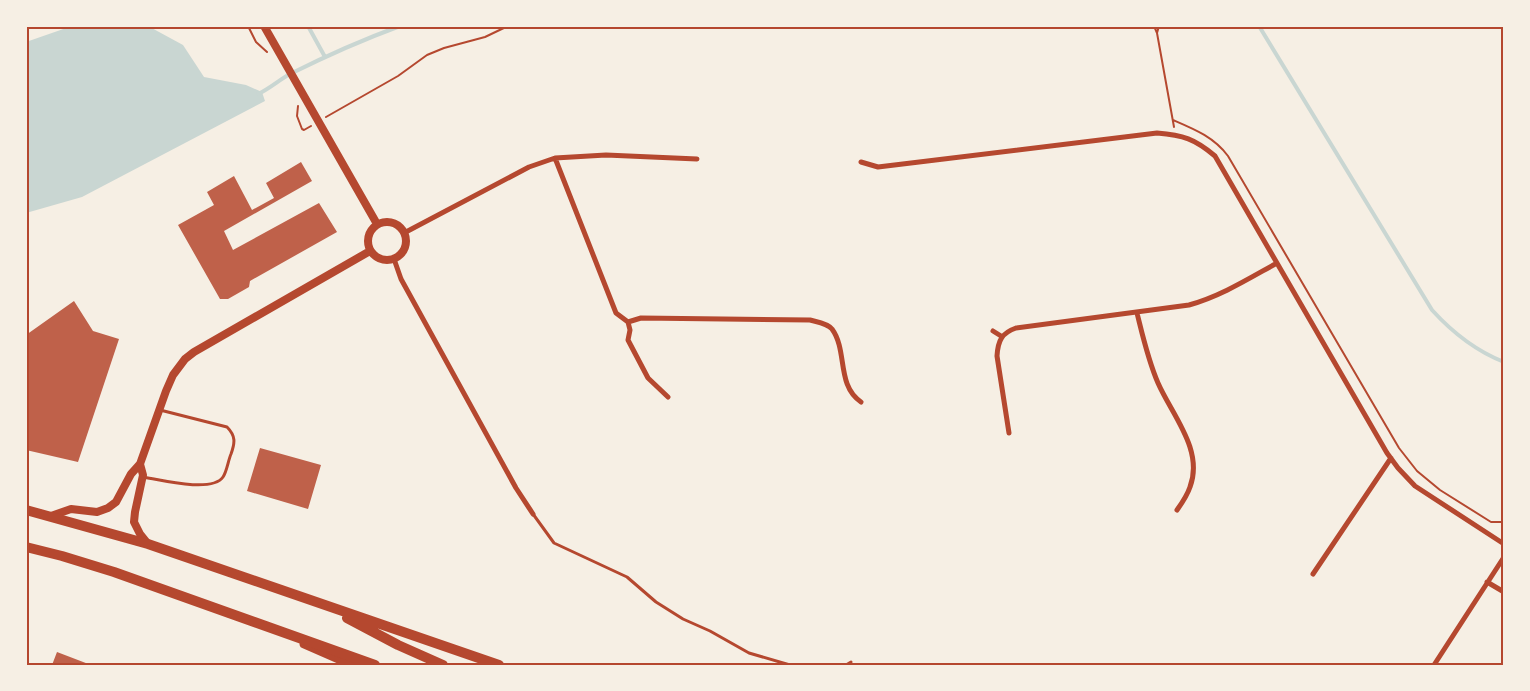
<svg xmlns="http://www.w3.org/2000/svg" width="1530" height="691" viewBox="0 0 1530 691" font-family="Arial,sans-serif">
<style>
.water{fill:#c9d6d2}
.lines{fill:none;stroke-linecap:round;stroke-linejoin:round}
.stream{stroke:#c9d6d2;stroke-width:4}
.building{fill:#bf614a}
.path{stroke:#b5482f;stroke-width:2}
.service{stroke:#b5482f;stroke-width:3}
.minor{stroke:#b5482f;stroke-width:5}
.tertiary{stroke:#b5482f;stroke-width:8}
.secondary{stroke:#b5482f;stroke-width:9}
.trunk{stroke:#b5482f;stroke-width:10}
.neatline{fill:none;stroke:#b5482f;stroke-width:2}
</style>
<rect width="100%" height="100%" fill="#f6efe4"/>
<!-- water -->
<path class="water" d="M72,26h76l35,19 21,32 42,8 16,7 3,9 -183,96 -56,16v-171z"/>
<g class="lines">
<!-- stream -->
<path class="stream" d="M308,26l17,31
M1259,26l173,284c20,22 44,41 72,52
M258,94c11,-5 21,-14 32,-20 36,-18 72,-34 110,-48"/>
</g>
<!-- building -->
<path class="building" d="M301,162l11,19 -88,50 9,19 86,-47 18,29 -87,49 -1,6 -21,12h-8l-42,-74 36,-20 -7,-13 27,-16 18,34 22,-12 -8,-15z
M74,301l19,30 26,8 -41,123 -52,-12v-115z
M260,448l61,17 -13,44 -61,-18z
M57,652l34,13h-39z"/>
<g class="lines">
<!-- path -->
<path class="path" d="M248,26l8,16 11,10
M1154,26l3,7 17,94
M1157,33l2,-7
M298,106l-1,10 5,13 2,1 7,-4
M326,117l72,-41 29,-21 17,-7 41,-11 23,-11
M1173,120c21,9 41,17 55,36l171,292 18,23 23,19 51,32h13"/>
<!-- service -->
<path class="service" d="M143,477c18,3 69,16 80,0 4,-6 5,-16 8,-23 4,-11 5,-18 -4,-27l-67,-17
M533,514l21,29 73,34 29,25 27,17 27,12 39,22 41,12
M846,665l5,-3"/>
<!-- minor -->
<path class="minor" d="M555,158l61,155 12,9 2,8 -2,10 20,38 20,19
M861,162l17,5 279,-34c26,2 38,6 58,23l172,297 11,15 17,18 89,58
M404,233l125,-66 26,-9 51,-3 91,4
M394,259l7,20 115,209 17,26
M1137,313c6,24 11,47 21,70 14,32 46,67 32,104 -3,9 -8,16 -13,23
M628,322l13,-4 169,2c7,2 17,3 22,9 16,22 4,56 29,73
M993,331l8,5
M1009,433l-12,-77c1,-16 5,-23 19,-28l173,-23c32,-9 59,-26 88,-42
M1313,574l78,-116
M1487,582l17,10
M1434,665l70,-108"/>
<!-- tertiary -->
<path class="tertiary" d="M264,26l113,198
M368 241a19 19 0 1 1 38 0a19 19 0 1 1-38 0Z
M140,464l3,11 -8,37 -1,10 6,12 8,10
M51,516l20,-7 26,3 11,-4 8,-6 15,-28 9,-10 26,-73 7,-16 12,-16 9,-7 176,-101"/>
<!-- secondary -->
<path class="secondary" d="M304,644l48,21"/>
<!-- trunk -->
<path class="trunk" d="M26,510l122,34 351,121
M26,547l36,9 52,16 261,93
M347,618l51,27 45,20"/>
</g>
<!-- border -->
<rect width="1530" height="691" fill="none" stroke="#f6efe4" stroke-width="55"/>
<rect x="28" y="28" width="1474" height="636" class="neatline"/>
</svg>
